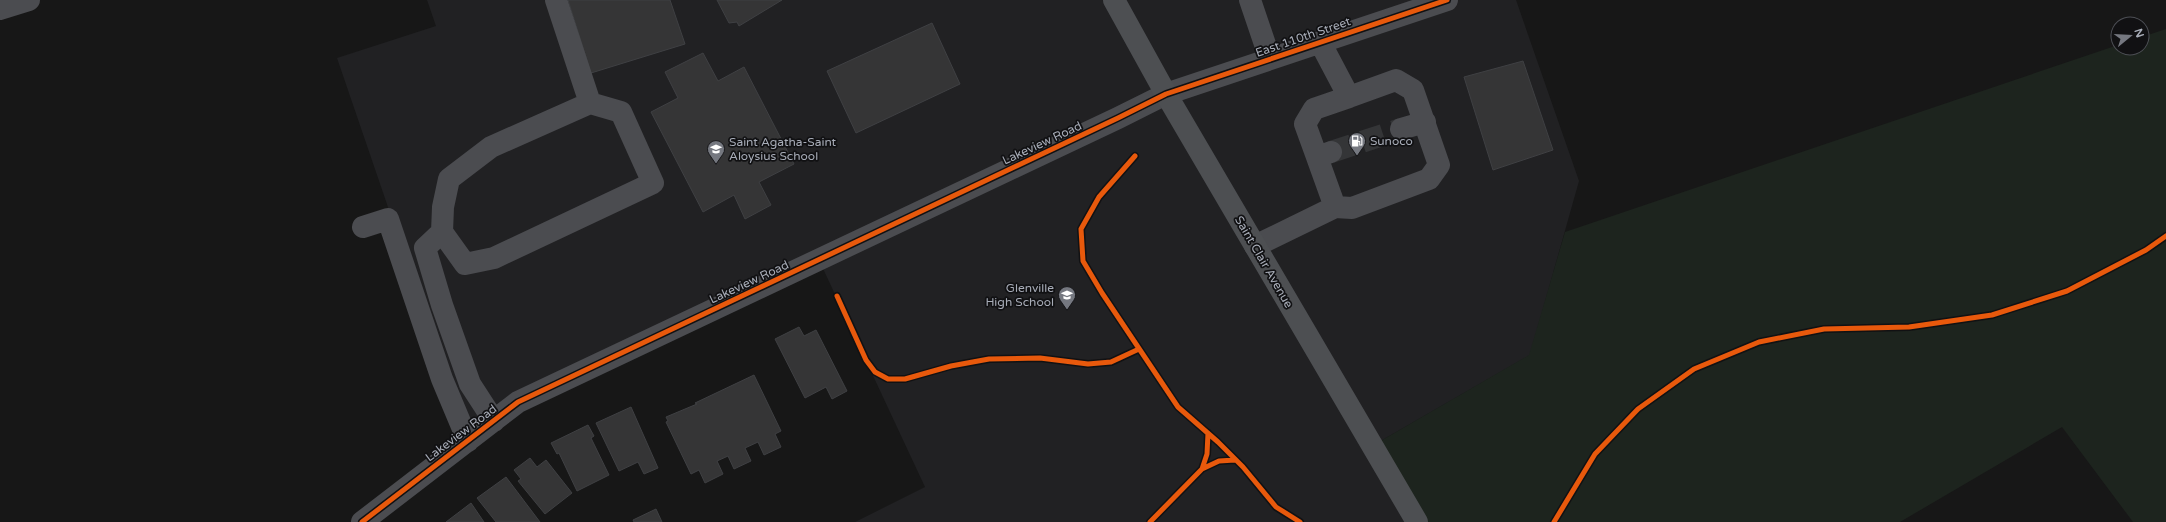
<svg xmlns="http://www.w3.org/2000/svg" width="2166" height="522" viewBox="0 0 2166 522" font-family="'Varela Round',sans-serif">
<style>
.built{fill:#212123}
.green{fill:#1d241e}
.building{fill:#353536;stroke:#3f4043}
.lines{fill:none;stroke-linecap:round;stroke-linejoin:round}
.minor-tunnel{stroke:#343537;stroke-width:22;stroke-dasharray:22 11;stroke-linecap:butt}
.minor{stroke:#4b4c50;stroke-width:22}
.major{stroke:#4d4f52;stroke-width:22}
.cycleway-casing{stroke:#111113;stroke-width:8}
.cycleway{stroke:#e8590c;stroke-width:5}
.labels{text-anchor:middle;stroke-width:3.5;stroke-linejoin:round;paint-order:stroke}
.street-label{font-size:12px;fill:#a8adb8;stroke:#111113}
.poi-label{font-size:12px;fill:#a8adb8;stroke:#111113;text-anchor:start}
</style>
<rect width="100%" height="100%" fill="#171717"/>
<!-- built -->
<path class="built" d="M427,0h1089l63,181 -49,174 -158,91 45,76h-562l70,-35 -106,-227 -301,142 -50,39 -131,-383 99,-32z"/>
<!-- green -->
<path class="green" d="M2166,29v493h-33l-71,-95 -162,95h-483l-45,-76 157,-91 36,-123 553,-187v3h24v-11z"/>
<!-- building -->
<path class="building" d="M568,0h102l15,44 -94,29z
M717,0h65l-43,26 -2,-4 -8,1z
M932,23l28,61 -104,49 -29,-62z
M703,53l15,28 26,-14 50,97 -35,18 12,23 -26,14 -11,-24 -31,17 -52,-100 27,-14 -13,-26z
M1523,61l30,89 -60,20 -29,-93z
M799,327l5,9 12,-6 31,61 -15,8 -6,-12 -21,11 -30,-59z
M754,375l27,56 -6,3 6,13 -17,8 -6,-13 -13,6 6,13 -17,8 -6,-13 -11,5 6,13 -18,9 -6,-13 -8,4 -25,-52 2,-1 -2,-4 31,-13 -2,-1z
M631,407l27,61 -14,6 -6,-12 -19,9 -23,-48z
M588,425l6,11 -3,2 18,37 -32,16 -18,-38 -2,1 -6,-11z
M530,458l7,9 9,-7 26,33 -27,21 -27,-33 3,-2 -7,-9z
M506,477l34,45h-44l-19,-24z
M471,503l13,19h-38z
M656,509l6,13h-28l-1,-2z"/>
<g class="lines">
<!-- minor-tunnel -->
<path class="minor-tunnel" d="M1331,152l70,-23"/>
<!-- minor -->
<path class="minor" d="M556,0l34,103
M1250,0l20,59
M0,9l29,-9
M1320,42l29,55 47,-17 17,10 26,75 -10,14 -77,29 -17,-1
M590,103l31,9 32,71 -159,75 -29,6 -23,-32 1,-25 6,-28 42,-32z
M1401,129l24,-7
M1317,157l-12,-33 9,-15 35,-12
M363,227l25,-8 54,160 26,62
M442,232l-17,16 17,57 28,79 24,37
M1255,246l80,-39 -18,-50 14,-5
M362,522l156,-120 600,-284 48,-24 281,-94"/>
<!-- major -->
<path class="major" d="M1114,0l52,94 251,428"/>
<!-- cycleway casing -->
<g class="cycleway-casing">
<path id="cycleway" d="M1135,156l-36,41 -18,32 2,32 19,32 76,114 40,35 25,25 33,40 24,15
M837,296l29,64 9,12 13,7h17l46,-13 38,-7 51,-1 48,6 23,-2 28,-13
M1208,433l-1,21 -5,15 17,-8 16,-1
M362,522l156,-120 600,-284 48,-24 281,-94
M1150,522l52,-53
M1554,522l41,-68 43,-45 56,-40 65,-27 65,-13 85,-2 83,-12 75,-24 79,-41 20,-14"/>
</g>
<!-- cycleway -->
<use href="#cycleway" class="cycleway"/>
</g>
<!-- icons -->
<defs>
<g id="fuel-pin" transform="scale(0.9)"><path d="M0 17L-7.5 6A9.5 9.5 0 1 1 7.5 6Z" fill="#757880" stroke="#111113"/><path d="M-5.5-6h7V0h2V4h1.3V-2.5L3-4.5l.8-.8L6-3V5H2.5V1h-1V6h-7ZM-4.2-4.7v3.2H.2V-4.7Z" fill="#fff"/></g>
<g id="school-pin" transform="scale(0.9)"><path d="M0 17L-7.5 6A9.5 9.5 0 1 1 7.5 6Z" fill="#757880" stroke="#111113"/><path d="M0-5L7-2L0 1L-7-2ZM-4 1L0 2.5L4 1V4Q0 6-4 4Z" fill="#fff"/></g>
</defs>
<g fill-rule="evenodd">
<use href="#fuel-pin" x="1357" y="141"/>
<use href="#school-pin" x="716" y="149"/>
<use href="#school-pin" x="1067" y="295"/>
</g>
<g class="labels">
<!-- street labels -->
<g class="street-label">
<text transform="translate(1303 37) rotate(-19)" y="4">East 110th Street</text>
<text transform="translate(1042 143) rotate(-25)" y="4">Lakeview Road</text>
<text transform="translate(1264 262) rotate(60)" y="4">Saint Clair Avenue</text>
<text transform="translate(749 282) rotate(-25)" y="4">Lakeview Road</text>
<text transform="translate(461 433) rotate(-37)" y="4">Lakeview Road</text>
</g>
<!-- poi labels -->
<g class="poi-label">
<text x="1370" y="145">Sunoco</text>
<text x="729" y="146">Saint Agatha-Saint<tspan x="729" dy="14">Aloysius School</tspan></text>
<text x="1054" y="292" text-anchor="end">Glenville<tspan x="1054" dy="14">High School</tspan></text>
</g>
</g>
<!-- north arrow -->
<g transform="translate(2130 36) rotate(72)"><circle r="19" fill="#111113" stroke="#4d4f55"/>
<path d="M0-3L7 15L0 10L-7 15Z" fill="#757880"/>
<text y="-6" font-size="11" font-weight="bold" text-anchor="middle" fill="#a8adb8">N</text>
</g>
</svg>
